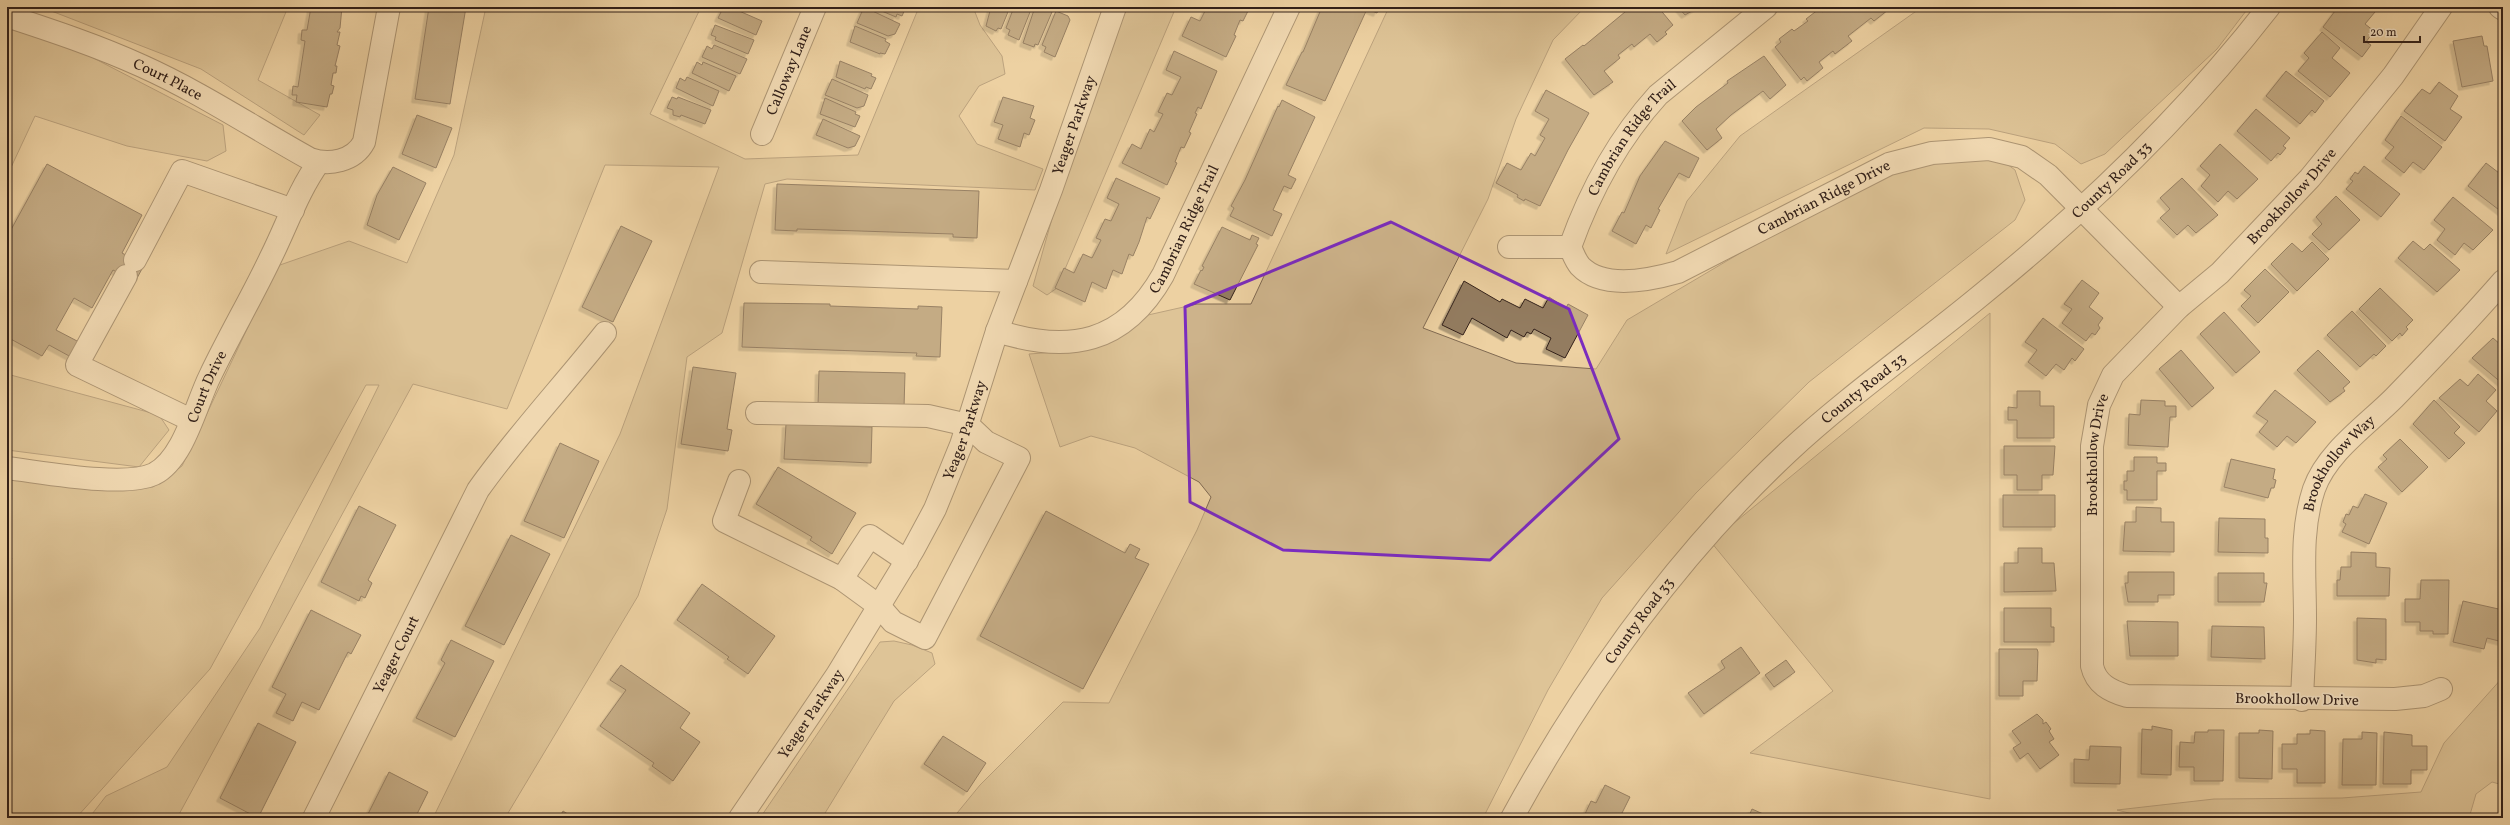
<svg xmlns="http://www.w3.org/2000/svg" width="2510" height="825" viewBox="0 0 2510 825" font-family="Vollkorn,serif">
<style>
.green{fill:#cdb38b;stroke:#806a52}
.building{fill:#937c60;stroke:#322019;filter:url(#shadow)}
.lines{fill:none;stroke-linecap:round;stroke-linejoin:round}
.minor-casing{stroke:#614c3b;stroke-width:24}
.minor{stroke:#f3e1c3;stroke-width:22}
.marked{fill:none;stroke:#7b2cbf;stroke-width:3;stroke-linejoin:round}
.labels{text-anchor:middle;stroke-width:3.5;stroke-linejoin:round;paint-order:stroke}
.street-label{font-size:15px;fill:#322019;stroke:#f3e1c3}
</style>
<defs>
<filter id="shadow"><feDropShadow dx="-3.5" dy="3.5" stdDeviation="0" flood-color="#0004"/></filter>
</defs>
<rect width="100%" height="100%" fill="#edd1a2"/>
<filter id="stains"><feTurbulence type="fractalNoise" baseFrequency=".005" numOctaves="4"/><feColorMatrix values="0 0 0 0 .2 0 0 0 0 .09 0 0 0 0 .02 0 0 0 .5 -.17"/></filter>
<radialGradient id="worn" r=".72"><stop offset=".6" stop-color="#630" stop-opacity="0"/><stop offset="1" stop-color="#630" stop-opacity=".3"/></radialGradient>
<!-- green -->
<path class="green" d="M41,7h247l-30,73 62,35 -16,20 -103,-66z
M486,7h215l-51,107 95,45 113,-4 61,-148h54l7,18 22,31 3,18 -26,12 -20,30 18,28 66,25 -8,21 -248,-11 -22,5 -43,149 -35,24 -20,152 -29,87 -133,222h-72l187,-384 99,-267 -114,-2 -98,244 -94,-25 -236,434h-88l17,-22 61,-29 93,-139 119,-243h-13l-156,284 -134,149h-69v-245l5,-15 -5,-1v-79l80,11 66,-2 29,-21 95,-200 72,-25 58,22 47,-108z
M1127,7h49l-119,281 -10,7 -14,-9 35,-124z
M1389,7h196l-32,33 -37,79 -28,80 -65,129 93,35 80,6 31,-49 235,-139 76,-20 38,-4 27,4 12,9 10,30 -10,20 -206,162 -113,111 -94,105 -54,92 -65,128h-530l27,-33 83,-83 46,1 88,-173 14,-33 -12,-15 -64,-34 -44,-12 -31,11 -31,-93 54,-4 39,-14 26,-21 49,-11h54z
M1922,7h327l-32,42 -112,105 -24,10 -26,-20 -66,-15 -65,-1 -258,126 21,-53 53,-65z
M7,28l69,21 147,76 3,26 -19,10 -80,-15 -92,-30 -28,60z
M1990,313v486l-240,-46 83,-62 -122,-149z
M7,374l152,41 10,15 -30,37 -132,-17z
M894,641l18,4 20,8 3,11 -41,37 -72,117h-62l120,-176z
M2503,677v108l-11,-3 -16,12 -7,24h-320l-32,-8 97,-11 128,-1 79,-6 23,-49z"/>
<!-- building -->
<path class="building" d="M311,7h31l-2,21 -3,4h3l-3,13 3,1 -5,20h2l-1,7h-3l-2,12 3,1 -2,8h-2l-3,13 -31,-5 1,-7h-5l1,-9 5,1 7,-46 -4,-1 1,-10h5z
M429,7h37l-16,97 -35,-5z
M730,7l32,14 -6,14 -38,-17 5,-10 5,2z
M864,7l36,17 -5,10 -7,2 -31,-13z
M872,7h34l-4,9 -5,-2 -1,3z
M991,7h19l-9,22 -3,-1 -2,3 -10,-5z
M1014,7h18l-13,33 -11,-5 2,-5 -4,-2z
M1035,7h10l7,5 -14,33 -3,-1 -1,3 -11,-4z
M1207,7h43l-7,14 -3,-1 -6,15 2,1 -10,21 -44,-21 9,-19 9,4z
M1322,7h58l-3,6 -10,-4 -42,92 -39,-16 16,-33h1z
M1631,7h27l15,18 -8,7 2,2 -10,8 -7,-8 -16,13 -2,-3 -14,11 2,3 -16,13 9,11 -19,13 -29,-36 18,-14 1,1z
M1678,7h21l-14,8z
M1823,7h63l2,3 -14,11 -3,-3 -23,18 4,5 -17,13 -2,-3 -14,11 4,6 -16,13 -3,-4 -3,3 -26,-33 6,-5 -2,-3 13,-10 2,2 14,-10 -2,-2 13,-10 3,3 3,-2z
M2338,7h30l7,5 -10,12 9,7 -8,11 5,3 -9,12 -39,-30z
M1056,11l12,5 2,4 -15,37 -11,-5 2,-5 -4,-2z
M715,25l39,15 -6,14 -33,-14 1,-3 -5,-2z
M855,26l31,13 -1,2 5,3 -5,10 -5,-1v1l-30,-12z
M2322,32l18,16 -8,10 18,15 -20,24 -32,-26 11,-13 -5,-5z
M2482,36l2,10h3l6,35 -31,6 -9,-46z
M714,45l33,14 -7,15 -38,-17 5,-11 5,3z
M1174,51l43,20 -16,38 -3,-2 -3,6 2,1 -8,18 2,1 -7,15 -3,-1 -6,15 2,1 -10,22 -45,-22 10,-19 9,5 9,-20 4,3 9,-18 -5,-2 9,-19 5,2 9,-18 -15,-7z
M1764,56l22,29 -16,14 -7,-8 -32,24 -15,14 6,9 -15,12 -25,-29 14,-14 32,-24 -1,-2z
M840,61l32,13 -1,2 5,2 -5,11 -5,-2 -1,2 -29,-12z
M697,62l5,3 1,-3 33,14 -7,15 -37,-18z
M2286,71l38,30 -9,12 -3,-3 -12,14 -34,-28z
M687,77l32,14 -6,15 -37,-18 4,-10 5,3z
M832,79l36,16 -4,11 -7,2 -32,-13z
M2439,82l19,14 -8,13 12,8 -17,24 -41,-30 18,-22 8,5z
M1546,90l43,23 -21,37 -28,56 -15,-7 -1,2 -7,-4 1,-2 -22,-12 11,-20 14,7 10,-17 4,3 10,-18 -5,-3 9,-16 -14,-8z
M672,97l5,2 1,-2 33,13 -6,14 -24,-9 -1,2 -7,-2v-5l-6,-2z
M1003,97l31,9 -4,12 5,2 -6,15 -5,-2 -4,14 -22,-8 5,-14 -9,-3z
M825,98l31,14 -1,2 5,2 -5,11 -35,-13z
M1282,100l33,17 -27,58 8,4 -5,10 -7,-3 -11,24 9,4 -10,22 -42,-20 4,-8 -3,-2 14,-26 33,-74 1,1z
M2256,109l34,29 -7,8 3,2 -6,7 -2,-2 -7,8 -34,-30z
M417,115l35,13 -16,40 -34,-14z
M2401,116l41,31 -18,23 -11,-8 -9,11 -19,-15 9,-11 -9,-7z
M823,119l37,17 -5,10 -7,2 -32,-13z
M1665,141l34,17 -10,20 -10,-5 -21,36 2,1 -9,18 -5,-3 -10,19 -24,-13 10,-19 2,1 16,-37z
M2220,144l38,35 -21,20 -9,-8 -10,11 -17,-16 9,-11 -10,-9z
M2486,163l17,13v37l-35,-27z
M47,164l95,51 -20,38 22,12 -9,17 -22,-12 -21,38 -18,-10 -18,32 23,12 -8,15 -22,-12 -7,11 -35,-19v-100z
M2364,166l36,28 -19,23 -35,-28 7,-8 -3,-2 5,-7 3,2z
M393,167l33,16 -27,57 -32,-15 10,-30z
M1116,178l44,20 -10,21 -3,-2 -8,25 -6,14 -4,-2 -7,20 -9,-4 -7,19 -14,-7 -7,20 -30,-14 9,-20 10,5 9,-19 9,4 9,-18 -5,-2 9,-19 6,2 8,-17 -12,-6z
M2182,178l36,37 -22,18 -8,-8 -11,10 -17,-17 10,-9 -10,-11z
M777,184l202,7 -2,47 -24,-1v-3l-156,-5v2l-22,-1z
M2336,196l24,24 -31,30 -17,-16 10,-10 -6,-7z
M2453,197l40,33 -20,20 -9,-7 -9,12 -18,-15 8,-11 -11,-9z
M621,226l31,15 -39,81 -31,-15z
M1222,227l28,13 2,-5 7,3 -3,6 2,1 -28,55 -36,-16 7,-14 1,1 2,-4 -2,-1z
M2413,241l11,9 6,-6 30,26 -23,22 -39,-34z
M2312,242l17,17 -32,32 -26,-27 21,-21 10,9z
M2265,269l24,23 -31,31 -17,-17 10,-10 -7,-6z
M2082,280l17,13 -10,14 14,11 -5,7 2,3 -5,7 -3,-2 -6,8 -24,-18 10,-14 -8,-5z
M1464,281l36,21 2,-3 18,9 5,-9 18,9 6,-11 17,11 2,-4 20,11 -23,43 -19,-9 5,-11 -17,-9 -3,5 -4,-2 -3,5 -13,-7 -4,8 -35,-20 -9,17 -21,-10z
M2380,288l33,32 -7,7 2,2 -6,7 -2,-3 -8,8 -33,-32z
M744,303l86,1v2l88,3v-3l24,1 -2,50 -24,-1 1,-3 -175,-6z
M2352,311l34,35 -10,10 -2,-2 -14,13 -33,-32z
M2224,312l36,40 -24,21 -36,-39z
M2043,318l41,31 -9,12 -3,-3 -8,12 -8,-6 -10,12 -18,-14 9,-12 -12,-8z
M2493,338l8,7 2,-2v41l-31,-26z
M2181,350l33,38 -22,19 -33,-38z
M2318,350l32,32 -7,6 2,3 -15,11 -33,-32z
M693,367l43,6 -9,56 5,1 -4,21 -47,-7z
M819,371l86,2 -1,35 -86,-3z
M2478,374l18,16 -10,11 11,10 -18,21 -40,-34 21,-19 8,7z
M2275,390l41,32 -20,21 -9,-7 -10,11 -18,-15 9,-11 -12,-8z
M2017,391h23v15h14v32h-37v-18h-9v-13l9,1z
M2141,400l24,1v5h11v11h-6l-2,30 -40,-2 1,-31 11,1z
M2434,400l26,27 -6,6 11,10 -16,16 -36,-35z
M786,424l86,3 -1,36 -87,-4z
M2400,439l28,28 -26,25 -24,-25 9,-8 -4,-4z
M560,443l39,18 -35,77 -40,-17z
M2004,446h51l-2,29h-11v15h-25v-15h-13z
M2134,457h23v6h9v8h-9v29h-30v-10h-3v-9h3v-10h7z
M2231,459l44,10 -2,10 3,1 -2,8h-3l-3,10 -44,-11z
M778,467l78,46 -24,41 -22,-14 2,-3 -56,-33z
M2365,494l22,9 -18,41 -27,-12 4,-8 -3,-2 3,-8 3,1 4,-9 5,2z
M2003,495h52v32h-52z
M359,506l37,19 -28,55 4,3 -7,15 -4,-2 -2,5 -38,-19z
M2136,507l25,1v14h13v30l-51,-1 2,-29h11z
M1046,511l79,42 5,-9 10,5 -5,9 14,6 -66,125 -103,-53z
M2219,518l46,1v19h3v15l-50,-1z
M511,535l39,19 -46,91 -39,-19z
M2018,548h24v15h12l2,28 -52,1v-29h14z
M2351,552l25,1v14l14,1 -1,28h-52v-16h3l1,-13h10z
M2128,572h46v23h-16v7h-30l-3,-19h3z
M2218,573h46v10h3l-3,19h-46z
M2421,580h28l-1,54h-15v-3h-13v-9h-15v-23h15z
M702,584l73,52 -27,38 -21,-15 2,-2 -52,-37z
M2463,601l40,9v32l-16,-4 -3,11 -31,-7z
M2004,608h47v19h3v15h-50z
M311,610l50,25 -10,19 -3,-2 -29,58 -17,-8 -9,19 -17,-8 10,-19 -14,-7z
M2357,618l29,1v41l-10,-1v4l-19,-3z
M2127,621l51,1v34h-48z
M2212,626l52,1 1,32 -54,-2z
M451,640l43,21 -39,76 -39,-19 29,-55 -4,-3z
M1741,647l19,26 -56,41 -16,-21 37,-25 -4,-7z
M1999,649h38l1,3 -1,29h-14v15h-24z
M1786,660l9,12 -21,15 -9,-12z
M621,665l69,48 -10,15 20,14 -27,39 -21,-15 2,-3 -54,-37 26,-36 -16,-10z
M2037,714l6,6v4l3,-2 5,7 -2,2 5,8 -5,3 10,13 -19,14 -12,-16 -8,6 -7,-11 8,-5 -9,-12z
M258,723l38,19 -38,76 -38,-20z
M2152,726l20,4 -1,45 -30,-1 1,-45 10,1z
M2208,730h16l-1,51h-29v-14h-15l1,-25 14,1 1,-11h13z
M2259,730l14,1 -1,48 -33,-1v-45h20z
M2310,730l15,1v52h-28v-14h-15v-25h15v-10h13z
M2362,732l15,1 -1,52h-34l1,-46h19z
M2384,732l28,3v11h15v24h-16v14h-28z
M943,736l43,27 -19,29 -43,-28z
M2090,746l31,1 -1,37 -46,-1v-24l15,1z
M389,772l39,20 -13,26h-49z
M1605,785l25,12 -9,18 5,3h-34l-7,-4 6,-13 5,2z
M1752,809l20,9h-24z
M563,811l11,7h-15z"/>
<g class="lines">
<!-- minor casing -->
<g class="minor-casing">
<g id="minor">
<path d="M2500,7l3,2"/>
<path id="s1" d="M7,16c46,15 91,30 135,50 58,26 112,62 168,93 19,7 44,2 54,-17l25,-135"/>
<path id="s2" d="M762,134l53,-127"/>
<path id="s3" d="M1509,247h61c20,-56 48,-108 88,-152l108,-88"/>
<path id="s4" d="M1570,247c3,6 5,13 10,19 23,24 70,14 98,6l211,-108 43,-11 57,-4 33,8 26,18 131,132"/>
<path d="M135,260l47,-89 111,39"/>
<path d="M761,272l255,9"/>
<path d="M126,276l-49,89 114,55"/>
<path id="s5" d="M997,331c72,23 127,13 166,-56l126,-268"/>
<path d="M757,413l171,3 40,9 18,17 33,16 -94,180 -32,-16 -14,-16 -37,-27 28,-43 37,25"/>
<path id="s6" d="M7,468c35,4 117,20 147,6 30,-15 42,-70 56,-98 19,-40 42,-79 61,-119 16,-32 27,-66 48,-95"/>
<path d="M739,481l-15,40 118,58"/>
<path id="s7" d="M2441,689l-17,7 -29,3 -268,-3c-17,-5 -31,-12 -35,-30v-220l7,-41 14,-30 66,-68 41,-34 90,-95 83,-102 48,-69"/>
<path id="s8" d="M2302,700c1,-28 3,-55 3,-82 0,-44 -5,-87 9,-129 13,-37 53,-64 80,-91 37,-38 74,-77 109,-117"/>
<path id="s9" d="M314,818l164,-328c39,-55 85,-104 127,-157"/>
<path id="s10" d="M740,818l97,-143 76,-125 22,-41 26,-64 36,-114 54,-141 64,-183"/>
<path id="s11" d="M1512,818c74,-135 164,-261 276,-366 60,-56 129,-104 192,-156 106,-86 205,-181 289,-289"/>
</g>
</g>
<!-- minor -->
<use href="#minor" class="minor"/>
</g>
<!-- marked area -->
<path d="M0 0H2510V825H0ZM1391,222l178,87 50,130 -129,121 -207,-10 -93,-48 -5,-195z" fill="#edd1a2" fill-opacity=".55" fill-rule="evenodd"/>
<path class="marked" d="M1391,222l178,87 50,130 -129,121 -207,-10 -93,-48 -5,-195z"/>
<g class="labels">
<!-- street labels -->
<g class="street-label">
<text dy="5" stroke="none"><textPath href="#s2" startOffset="69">Calloway Lane</textPath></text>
<text dy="5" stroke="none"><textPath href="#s1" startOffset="173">Court Place</textPath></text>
<text dy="5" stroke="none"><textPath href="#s10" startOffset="774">Yeager Parkway</textPath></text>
<text dy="5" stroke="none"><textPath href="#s3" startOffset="188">Cambrian Ridge Trail</textPath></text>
<text dy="5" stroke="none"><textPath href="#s11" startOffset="883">County Road 33</textPath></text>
<text dy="5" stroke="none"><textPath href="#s7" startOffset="912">Brookhollow Drive</textPath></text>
<text dy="5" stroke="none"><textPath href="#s4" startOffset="288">Cambrian Ridge Drive</textPath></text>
<text dy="5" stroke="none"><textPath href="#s5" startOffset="244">Cambrian Ridge Trail</textPath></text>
<text dy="5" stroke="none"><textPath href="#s6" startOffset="252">Court Drive</textPath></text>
<text dy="5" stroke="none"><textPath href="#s11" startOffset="559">County Road 33</textPath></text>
<text dy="5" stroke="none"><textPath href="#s10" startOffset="450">Yeager Parkway</textPath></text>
<text dy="5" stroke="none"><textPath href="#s7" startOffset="576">Brookhollow Drive</textPath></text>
<text dy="5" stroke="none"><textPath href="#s8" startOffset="247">Brookhollow Way</textPath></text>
<text dy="5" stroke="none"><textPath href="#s11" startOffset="235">County Road 33</textPath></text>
<text dy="5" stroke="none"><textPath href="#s9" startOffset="183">Yeager Court</textPath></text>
<text transform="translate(2297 699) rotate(1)" y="5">Brookhollow Drive</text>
<text dy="5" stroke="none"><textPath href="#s10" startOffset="126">Yeager Parkway</textPath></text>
</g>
</g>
<!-- margin -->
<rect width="2510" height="825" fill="none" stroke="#edd1a2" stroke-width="24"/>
<rect x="8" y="8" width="2494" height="809" fill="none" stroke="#322019" stroke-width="2"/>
<rect x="12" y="12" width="2486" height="801" fill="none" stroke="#322019"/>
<!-- scale -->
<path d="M2364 36v6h56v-6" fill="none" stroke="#322019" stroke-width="2"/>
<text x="2370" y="36" font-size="12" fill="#322019" stroke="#f3e1c3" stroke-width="3" paint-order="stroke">20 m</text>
<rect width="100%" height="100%" filter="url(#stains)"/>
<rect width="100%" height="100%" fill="url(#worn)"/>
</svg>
